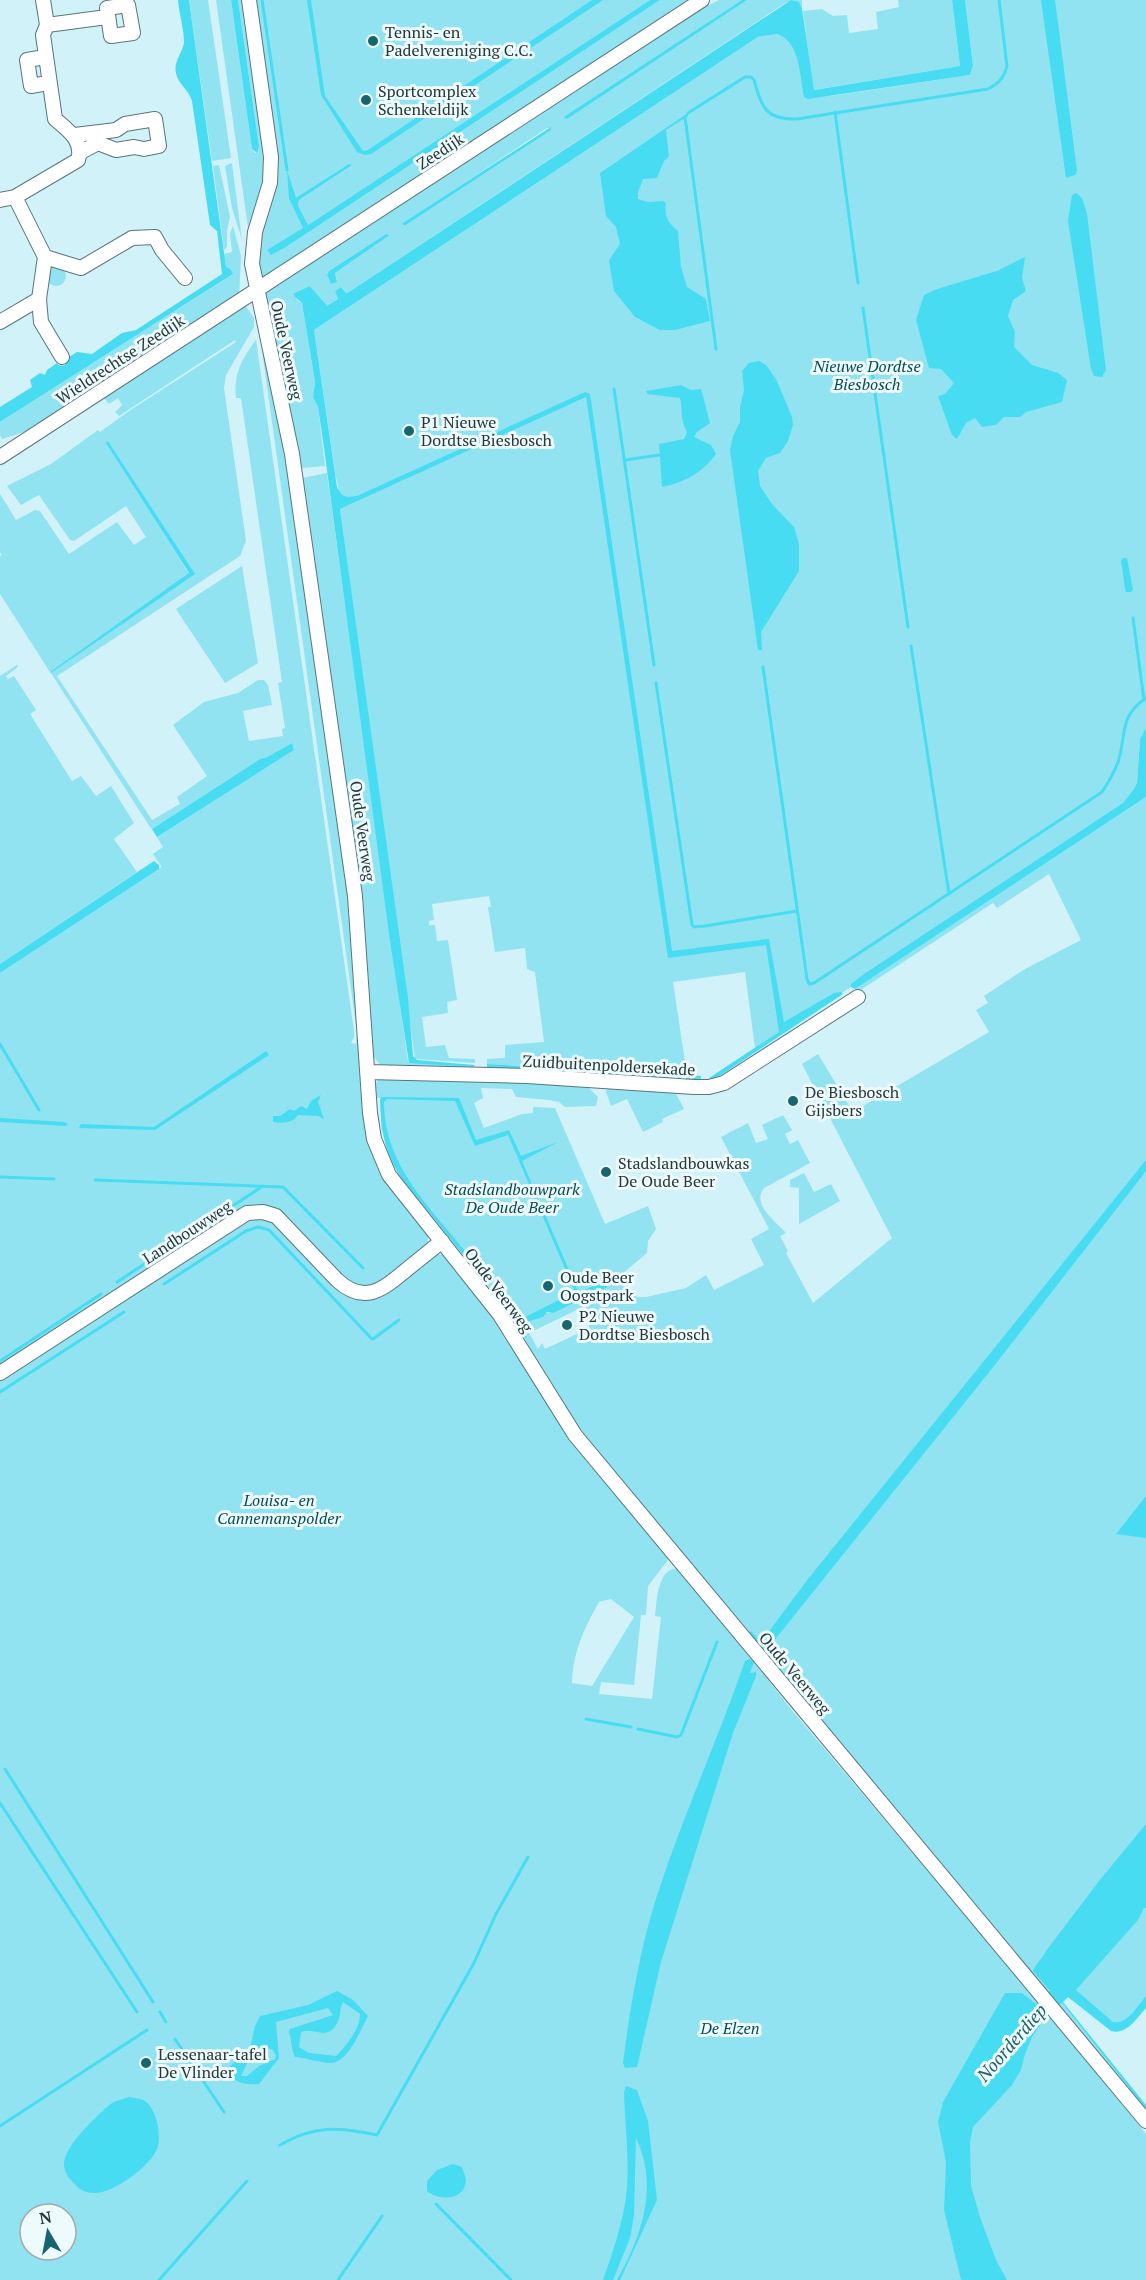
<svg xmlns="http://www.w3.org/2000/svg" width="1146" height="2280" viewBox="0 0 1146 2280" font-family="'PT Serif',serif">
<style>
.green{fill:#91e3f1;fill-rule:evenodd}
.water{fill:#48dcf2;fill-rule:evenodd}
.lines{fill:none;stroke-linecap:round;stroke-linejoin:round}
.stream{stroke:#48dcf2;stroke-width:3}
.minor-casing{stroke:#58767b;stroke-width:16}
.minor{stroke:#fff;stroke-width:14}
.poi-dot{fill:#19656f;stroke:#eefbfd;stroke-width:2}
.labels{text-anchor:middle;stroke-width:6;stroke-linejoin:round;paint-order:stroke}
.poi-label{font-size:16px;fill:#293638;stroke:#eefbfd;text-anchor:start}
.street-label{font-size:16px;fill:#293638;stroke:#eefbfd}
.park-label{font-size:16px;font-style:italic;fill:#084b54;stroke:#eefbfd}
.water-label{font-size:18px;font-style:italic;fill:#235f68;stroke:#eefbfd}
</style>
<rect width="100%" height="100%" fill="#d1f2f8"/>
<!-- green -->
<path class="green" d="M189,0h19l23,158 -19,3z
M216,0h15l21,149 3,4h2l2,-7 -21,-146h5l22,149 1,27 -17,59z
M255,0h395l-342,225 -10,-20 1,-5 52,-34 -55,35 -7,-2 14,29 -33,22 -2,3 18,-6 374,-247h34l-428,279 -7,-5 -2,-5 2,-32 9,-29z
M719,0h23l-177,116 1,3 181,-119h55v9l-3,-7h-12l-8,5 -430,285 -3,1 -5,-6 -6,4 3,8 -11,8 -17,-21 -16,7 4,8 4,2 13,79 -2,15 5,10 7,59 -23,2 -3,-2 -34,-169 2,-7 399,-263zM547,128h4l-1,2 -144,95h-2v-2zM386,234l4,1 -55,38 2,7 -7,2 -3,-7 2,-4z
M898,0h54l8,66 -147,24 -10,-79 19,-2 11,7 14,-1 2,18 29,-4 -2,-17 23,-5z
M965,0h181v728l-6,11 -3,44 -2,6 -13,15 -271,183 -96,61 -10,-76 -72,10 14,93 -200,-11v-5l18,-1v-13l39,-3 -9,-70 -8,-3 -2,-21 -30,4 -7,-45h3l-2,-11 -57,8 2,16 -5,1v4h6l2,16 11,-1 9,60 -10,2 1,11 -26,4 4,30 19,-2 4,13 26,1v4l-60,-4 -75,-550 246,-113 74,503 -71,-503 -4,-2 -243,111 -7,-33 -21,-142 444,-293 19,-3c24,9 22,42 27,63l27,-1 139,-21 3,-11z
M231,163l1,1 10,76 -10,-32 -7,-42z
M219,165l11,52 -3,14v16l-3,3 -11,-84z
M233,226l8,30 -2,42 -206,131 -31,10 -2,-4v-13l232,-147 -6,-8 -2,-13 8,-2 -2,-18z
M46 276a10 10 0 1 1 20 0a10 10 0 1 1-20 0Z
M245,305l9,13v9l-28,48 -2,13 22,153 -6,15 -183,120 95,144 28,-16 -3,-7 30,-21 -34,-51 31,-23 34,-9 20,-13h6l4,5 4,20 -29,6 6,30 34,-5 -1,-7 3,-1 -7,-45 4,-1 -41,-284h-5c-3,-23 6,-40 20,-58l98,691v6l-3,6 5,1 1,-12 -97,-696 24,100 67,464 16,229 61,104v11l8,10 9,1 50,59 174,241 -1,5 -20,26 -2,29h-5l-7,70 -33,-3 -2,12 53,5 9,-82 -6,-1c2,-14 2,-52 26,-47l109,139 248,294 108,132v146h-1146v-1307l162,-106 -9,-13 10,-7 -6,-10 137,-87 -2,-7 -25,14 -7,2 -108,70 -2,-2 -99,-154 143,-100 -86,-132 -1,2 82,131 -139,98 -50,-78v-38l2,-1 -2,-3v-58l16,26 19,-10 5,1 29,43 48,-32 17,23 12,-8 -20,-31 -52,35 -4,-1 -31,-45 -18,10 -14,-19 44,-22 47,-34 2,2 32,-23 104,-67 -1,-2 -116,76 -4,-4 7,-7 -4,-7 -9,6 -8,-9zM611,1599l23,18 -42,69 -20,-3c1,-31 12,-54 27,-81zM30,2214h36v36h-36z
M327,473l81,589 66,5v2l-91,-1 -11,-13 -70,-577z
M242,566l16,97 -33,20 -49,-74z
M17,665l1,2 -12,9 2,3 6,-3 22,34 -6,4 42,67 9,-5 15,20 15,-10 23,37 -20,16 23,33 -137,92v-288z
M1146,797v1199c-9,11 -19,29 -35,26l-35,-32 -14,13 84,106v5l-247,-302 -142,-167 -179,-216 -46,-75 -7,-15 -2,-13 6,-6 14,-3 1,-4h7l55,-25 13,-15 -96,46 -4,-1 -23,-29 -4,2 -89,-111 -10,-15 -6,-14 -6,-25v-28h78h-86c1,-14 2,-19 16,-22l198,10 11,11 -2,9 -31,1 -6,-5 -10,-2 -33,-3 -4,-8 -31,-1 2,10 -9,5 10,25 38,-14 11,-1v-6l22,1 50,116 43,-18 8,23 -8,12 -1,12 -25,21 9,18 6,5h9l40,-9 20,-13 8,15 50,-25 -13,-26 18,-10 -48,-92 27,-14 8,20 12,-4 -6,-14 21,-10 9,15 -7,4 5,10 8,-4 12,23 -46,25c-13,16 12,34 22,45l-6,3 8,15 -2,2 27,50 79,-65 -90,-174 16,-10 35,58 136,-80 -13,-22 12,-7 -4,-7 41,-27 56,-29 -32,-66 -52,34 -4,-5 -137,90 -1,-4zM585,1306l6,13 -4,3 3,6 -45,21 -3,-6 -4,6 -9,-16z
M608,1087l66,3 10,19 -22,10 1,3 -20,10 -16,-33 -16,7 -5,-14z
M804,1173l10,19 17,-8 9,17 -41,23v-36l-9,-1v-7z"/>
<!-- water -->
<path class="water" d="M178,0h11l37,267 4,2 3,5 -233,148v-15l32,-20 -2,-7 10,-7 5,2 2,-5 10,-7 3,3 5,-1 1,-6 11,-7 15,2 30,-21 14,-3 86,-56 -5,-43 -7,-6 -18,-124c-3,-11 -14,-17 -16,-28 -3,-12 7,-20 8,-31 0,-13 -5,-29 -6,-42z
M231,0h7l21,146 -2,7 -5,-4z
M307,0h4l14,96 38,55 5,-1 224,-150h11l-232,154 -6,1 -8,-3 -36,-57z
M650,0h10l-374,247 -15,8 -4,-5 36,-22 -14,-29 -2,-29 9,28 53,-34 3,1 -53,35 -1,5 10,20z
M742,0h5l-180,119 -3,-1 1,-2z
M791,0l8,2 3,7 12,81 146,-24 -8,-66h13l8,65 -3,10 -162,24 -4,-2c-5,-21 -3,-54 -27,-63l-19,3 -444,293 23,157 5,8 6,2 9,-1 228,-104 5,2 82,557 97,-12 15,83 50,-29 7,-1 2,2 -122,81 -7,4 -5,-1 70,-46 -13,-87 -98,13 -82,-561 -246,112 68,489 5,58 4,4 57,5v2l-65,-4 -19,-122 -66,-493 -6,-41 -5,-10 2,-15 -13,-79 -8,-7v-3l16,-7 17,20 11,-7 -3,-8 6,-4 5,6 3,-1z
M1041,0h14l22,171 -2,4 -9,3z
M688,113v3l-22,14 3,26 -5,5 -7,17 -14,1 -5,13v7l10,3 15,-1 3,2c-2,13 2,20 12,28l3,36 6,20 19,12 4,22 -35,9h-15l-25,-13 -21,-26 -5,-31 11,-16 -4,-17 -10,-11 -6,-43z
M551,127v3l-145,95h-3v-2z
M1076,193l6,5 5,16 19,156 -4,7 -8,-1 -3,-7 -23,-148 4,-26z
M386,234l4,1 -55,38 2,9 -6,2 -4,-9 2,-4z
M1025,257l-3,21 4,13 -13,9 -5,16 7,16 -1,15 18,18 26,8 9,7 -5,22 -36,10 -6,5h-16l-8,8 -14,2 -7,-9 -9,5 -9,16 -5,-4 -14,-39 7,-2 9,-11 -13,-14 -12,-1 -13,-48 8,-25 13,-6 60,-18z
M759,361l7,4 10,14 16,38 1,8 -5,16 -8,12 -14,5 -8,13 2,15 12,18 22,23 5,17v27l-38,61 1,18h-4l-28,-200 3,-14 7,-14v-15l4,-17 -2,-19 7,-8z
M681,385l10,5 10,-1 9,34 -13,9 -3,5 17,8 5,9c-14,19 -31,28 -54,33l-3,-43 25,-5 3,-7c-7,-12 -4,-20 -7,-34l-33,-4 -1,-3z
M108,441l87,133 -144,99 -1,-1 139,-99 -83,-130z
M1123,558h4l6,32 -2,2h-5l-1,-4 -4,-27z
M1146,728v69l-291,192 -4,-2v-3l13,-10 259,-171 11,-14 3,-6 3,-44z
M292,743l2,7 -137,87 -5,-8 108,-70 7,-2z
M154,861l5,4v4l-159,104v-9z
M266,1051l3,4 -114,75 -76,-2 2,-4 73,3z
M487,1064l200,11 14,1v2l-2,2 -212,-13z
M321,1095l-3,7 6,17 -6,-3 -20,-1c-6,9 -15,8 -25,7v-6h7l10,-7 4,2 7,-5 6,3 4,-8z
M382,1097l77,1 17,42 33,-10 12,26 37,-14 -36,19 56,130 2,1 39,-19 3,2 -16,13 -53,25 -6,-1 -4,5 -17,5 -3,4 4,11 -3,1 -31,-45 2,-4 26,30 54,-27 -67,-157 -33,11 -20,-45 -68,-2 -3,3c0,63 45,104 82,150l2,5 19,24 -1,2 -83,-103c-18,-27 -22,-49 -23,-81z
M0,1118l64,4 4,2 -2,2 -66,-4z
M1146,1160v11l-152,195 -225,281 -7,3 -13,-17 2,-2 10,11 47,-63z
M1146,1496v42l-30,-4z
M750,1659l4,3 -4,11 6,-1v4l-23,57 -72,229 -24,105 -12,1 -2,-5c7,-55 16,-109 32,-161 26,-82 62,-160 90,-241z
M1146,1824v84h-2l-6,12 -62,70 37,32c15,2 24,-16 33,-26v12c-10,11 -19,27 -35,23l-43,-34 -5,5 83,103v4l-84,-106 -14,11 -16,23 -7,17 -4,16 -9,15 -39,42 -3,15 1,44 10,34 15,40 11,20h-46l-17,-70 2,-48 -8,-40 5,-20 62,-109h17l14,11 14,-13 -17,-20c2,-7 10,-13 13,-20l53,-70z
M337,1991l16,9 15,16c-7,13 -19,45 -36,47 -11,0 -26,-5 -37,-6 -4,-8 -3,-16 -6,-25l1,-3 43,-14 -5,-7 -52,14 3,36 -20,26c-15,1 -27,-1 -31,-16l22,-20 5,-22 5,-10 48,-11zM343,2002l17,12c0,15 -13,31 -24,42l-27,-3 -10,-6 2,-15c14,-5 25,9 35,-7 5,-7 3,-15 7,-23zM263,2047l10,3 3,6 -1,3 -16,7 -12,10h-6l13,-27z
M626,2086l11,4 11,31 9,79 -37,80h-3c25,-44 42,-94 19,-142l-2,77 -4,23 -17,42h-10c9,-25 17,-50 22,-76 6,-36 0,-76 -1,-112z
M129,2097c4,1 10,1 14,3 13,6 18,32 15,46 -4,18 -45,48 -64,47 -11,0 -16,-5 -23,-13 -4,-4 -7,-10 -7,-16 0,-18 34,-50 48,-61 5,-3 12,-4 17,-6z
M453,2164l9,3c1,4 4,10 4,14 -2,20 -27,20 -39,10v-10l10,-11z"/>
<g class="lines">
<!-- stream -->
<path class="stream" d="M262,0l25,170
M835,112l23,171
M688,113l57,-36h6l3,3c8,28 12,40 43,39l191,-30c11,-6 16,-11 19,-23l-8,-66
M685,117l31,232
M863,308l45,319
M614,389l40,276
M625,460l34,-5
M1133,618l11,82
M911,646l38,248
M763,667l44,312 2,5 5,-1 288,-191c6,-9 12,-19 16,-30 9,-27 0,-45 28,-64
M656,683l36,242 2,2 11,-1 92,-15
M0,1044l39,66
M0,1177l54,2
M95,1180l188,7 80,81
M117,1282l146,-96
M164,1284l82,-53 12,-4 11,3 102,108 2,1 26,-19
M0,1361l101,-67
M0,1392l124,-80
M586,1719l45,8
M638,1729l39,8 4,-2 36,-93
M5,1769l148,233
M0,1803l137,209
M160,2012l6,10
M175,2039l49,73
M0,2126l147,-96
M280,2145c34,-20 59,-18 97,-10l97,-172 22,-49 32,-57
M436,2204l75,76
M159,2280l88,-99
M338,2280l44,-64"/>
<!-- minor casing -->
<g class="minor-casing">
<path id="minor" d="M43,0l4,25
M249,0l22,157 -1,26 -15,49 -3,32 40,190 63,442 15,217 4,26 15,36 111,140 75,120 571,686
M128,5l5,28 -22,3 -4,-28z
M45,57l-18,3 4,26 17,-3
M75,135l41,-5 9,-6 30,-5 4,27 -15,3 -10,-2 -18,3 -18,-7 -17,9
M15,197l30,60 36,11 51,-30 23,-1 7,13 23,28
M0,200l15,-3 63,-37c6,-19 -10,-30 -23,-41l-12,-84 4,-10 60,-8
M45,257l-6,42 2,23 21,35
M0,322l39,-23
M0,457l702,-457
M368,1072l159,4 167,11h15l15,-4 134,-86
M0,1373l247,-160 16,-1 13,4 61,64c27,25 45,10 68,-9 12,-10 25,-20 37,-30"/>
</g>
<!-- minor -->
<use href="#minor" class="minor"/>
</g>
<!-- markers -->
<g class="poi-dot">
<circle cx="373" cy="41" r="6"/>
<circle cx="366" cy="100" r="6"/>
<circle cx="409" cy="431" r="6"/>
<circle cx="793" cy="1101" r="6"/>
<circle cx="606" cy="1172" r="6"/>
<circle cx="548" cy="1286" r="6"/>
<circle cx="567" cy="1325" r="6"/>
<circle cx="146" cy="2063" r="6"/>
</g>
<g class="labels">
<!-- poi labels -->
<g class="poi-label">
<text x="385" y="38">Tennis- en<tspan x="385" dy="18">Padelvereniging C.C.</tspan></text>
<text x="378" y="97">Sportcomplex<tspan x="378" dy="18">Schenkeldijk</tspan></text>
<text x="421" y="428">P1 Nieuwe<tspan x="421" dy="18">Dordtse Biesbosch</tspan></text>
<text x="805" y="1098">De Biesbosch<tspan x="805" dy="18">Gijsbers</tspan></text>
<text x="618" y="1169">Stadslandbouwkas<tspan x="618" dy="18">De Oude Beer</tspan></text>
<text x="560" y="1283">Oude Beer<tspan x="560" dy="18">Oogstpark</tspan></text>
<text x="579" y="1322">P2 Nieuwe<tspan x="579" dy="18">Dordtse Biesbosch</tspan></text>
<text x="158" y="2060">Lessenaar-tafel<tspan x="158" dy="18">De Vlinder</tspan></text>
</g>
<!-- street labels -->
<g class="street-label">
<text transform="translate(440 151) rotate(-33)" y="6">Zeedijk</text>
<text transform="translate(287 350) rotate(78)" y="6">Oude Veerweg</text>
<text transform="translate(120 359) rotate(-33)" y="6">Wieldrechtse Zeedijk</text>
<text transform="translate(363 831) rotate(82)" y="6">Oude Veerweg</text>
<text transform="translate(609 1065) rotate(3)" y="6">Zuidbuitenpoldersekade</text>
<text transform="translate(187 1232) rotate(-33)" y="6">Landbouwweg</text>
<text transform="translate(499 1290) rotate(53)" y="6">Oude Veerweg</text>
<text transform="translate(795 1673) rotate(50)" y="6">Oude Veerweg</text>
</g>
<!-- park labels -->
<g class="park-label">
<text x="867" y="372">Nieuwe Dordtse<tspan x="867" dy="18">Biesbosch</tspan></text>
<text x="512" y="1195">Stadslandbouwpark<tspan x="512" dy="18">De Oude Beer</tspan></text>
<text x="279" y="1506">Louisa- en<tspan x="279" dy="18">Cannemanspolder</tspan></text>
<text x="730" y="2034">De Elzen</text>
</g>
<!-- water labels -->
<g class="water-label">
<text transform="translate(1012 2043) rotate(-49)" y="6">Noorderdiep</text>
</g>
</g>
<!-- north arrow -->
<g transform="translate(48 2232) rotate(350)"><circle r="28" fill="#eefbfd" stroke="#9facae" stroke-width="1.5"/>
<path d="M0-4.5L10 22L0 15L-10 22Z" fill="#19656f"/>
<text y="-9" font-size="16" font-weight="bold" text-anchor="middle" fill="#293638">N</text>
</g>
</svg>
